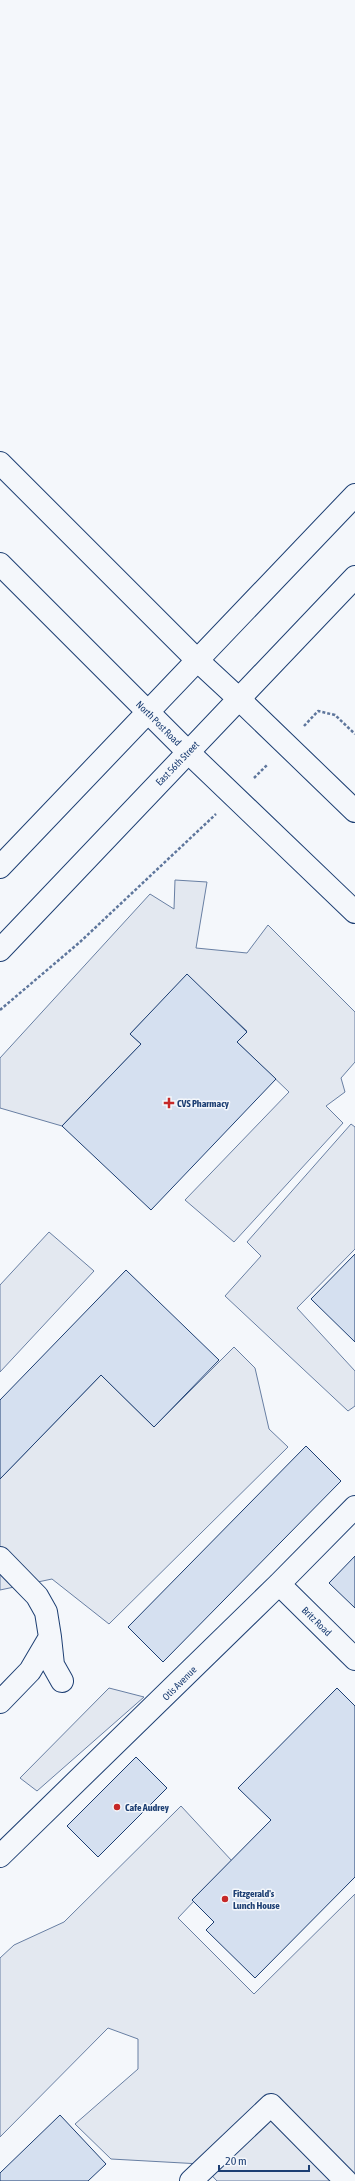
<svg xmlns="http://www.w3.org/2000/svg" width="355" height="2181" viewBox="0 0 355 2181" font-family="'Asap Condensed',sans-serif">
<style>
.parking{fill:#e3e8f0;stroke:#687fa3}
.building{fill:#d5e0f0;stroke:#1d3f73}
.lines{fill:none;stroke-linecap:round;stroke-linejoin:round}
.minor-casing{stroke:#1d3f73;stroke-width:24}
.major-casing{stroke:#1d3f73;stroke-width:24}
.path{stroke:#5e769c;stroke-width:2.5;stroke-dasharray:3 2;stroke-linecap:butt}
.minor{stroke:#f4f7fb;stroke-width:22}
.major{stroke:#f4f7fb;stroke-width:22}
.poi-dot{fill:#c62828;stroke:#f4f7fb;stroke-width:1.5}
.labels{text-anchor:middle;stroke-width:3;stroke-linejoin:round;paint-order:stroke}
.street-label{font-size:10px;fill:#1d3f73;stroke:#f4f7fb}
.poi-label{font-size:10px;font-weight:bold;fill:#1d3f73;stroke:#f4f7fb;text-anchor:start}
</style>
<rect width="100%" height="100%" fill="#f4f7fb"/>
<!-- parking -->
<path class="parking" d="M175,880l32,2 -11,66 51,5 21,-28 87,87v50l-14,16 4,14 -19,14 17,17 -109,119 -49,-42 104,-108 -52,-50 10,-11 -60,-56 -57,59 11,10 -79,82 -62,-18v-50l150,-164 24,15z
M351,1124l4,3v122l-58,59 58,63v35l-7,5 -123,-115 36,-40 -14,-14z
M49,1232l45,39 -94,101v-87z
M234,1347l21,21 14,61 19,18 -179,177 -57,-45 -52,11v-111l101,-104 53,52z
M109,1688l35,9 -107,94 -17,-13z
M181,1806l51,55 -54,57 76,76 101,-100v282l-5,5h-133l-16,-17 -90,-5 -36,-35 63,-55v-30l-30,-11 -108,109v-179l14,-13 50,-23z"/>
<!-- building -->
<path class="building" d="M187,974l60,58 -10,10 39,37 -125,131 -89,-84 79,-82 -11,-10z
M355,1254v88l-44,-43z
M126,1270l93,90 -65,67 -53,-52 -101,104v-79z
M306,1446l35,35 -178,181 -35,-35z
M355,1556v52l-26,-25z
M337,1688l18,18v171l-100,101 -49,-48 8,-8 -22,-22 79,-80 -33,-32z
M136,1757l31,31 -69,69 -31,-31z
M60,2115l46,49 -18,17h-88v-8z"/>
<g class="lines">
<!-- minor casing -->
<g class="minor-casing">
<path id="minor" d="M238,698l117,113
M188,752l167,160
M0,1558l37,38 9,16 4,25 -20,34 -30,31
M279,1584l76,75
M50,1637l3,28 9,16
M0,1856l279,-272 76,-77
M191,2181l80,-76 75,76"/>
</g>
<!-- major casing -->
<g class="major-casing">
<path id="major" d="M0,463l197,197 41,38
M0,564l188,188
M0,867l355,-372
M0,950l355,-373"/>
</g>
<!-- path -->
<path class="path" d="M304,726l14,-15 17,4 20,19
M254,778l14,-14
M0,1010l80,-68 136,-128"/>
<!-- minor -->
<use href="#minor" class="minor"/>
<!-- major -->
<use href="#major" class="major"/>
</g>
<!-- markers -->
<g class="poi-dot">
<path d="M167 1097h4v4h4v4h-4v4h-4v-4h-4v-4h4z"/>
<circle cx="117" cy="1807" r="4"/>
<circle cx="225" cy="1899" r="4"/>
</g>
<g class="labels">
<!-- street labels -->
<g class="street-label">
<text transform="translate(159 723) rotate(45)" y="4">North Post Road</text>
<text transform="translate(177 763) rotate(-46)" y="4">East 56th Street</text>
<text transform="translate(317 1621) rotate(44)" y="4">Britz Road</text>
<text transform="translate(179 1683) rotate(-45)" y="4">Otis Avenue</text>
</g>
<!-- poi labels -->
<g class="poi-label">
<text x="177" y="1107">CVS Pharmacy</text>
<text x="125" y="1811">Cafe Audrey</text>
<text x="233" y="1897">Fitzgerald's<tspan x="233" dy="12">Lunch House</tspan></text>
</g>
</g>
<!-- scale -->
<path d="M219 2165v6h90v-6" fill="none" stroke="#1d3f73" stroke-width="2"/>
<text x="225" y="2165" font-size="12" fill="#1d3f73" stroke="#f4f7fb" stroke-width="3" paint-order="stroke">20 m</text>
</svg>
